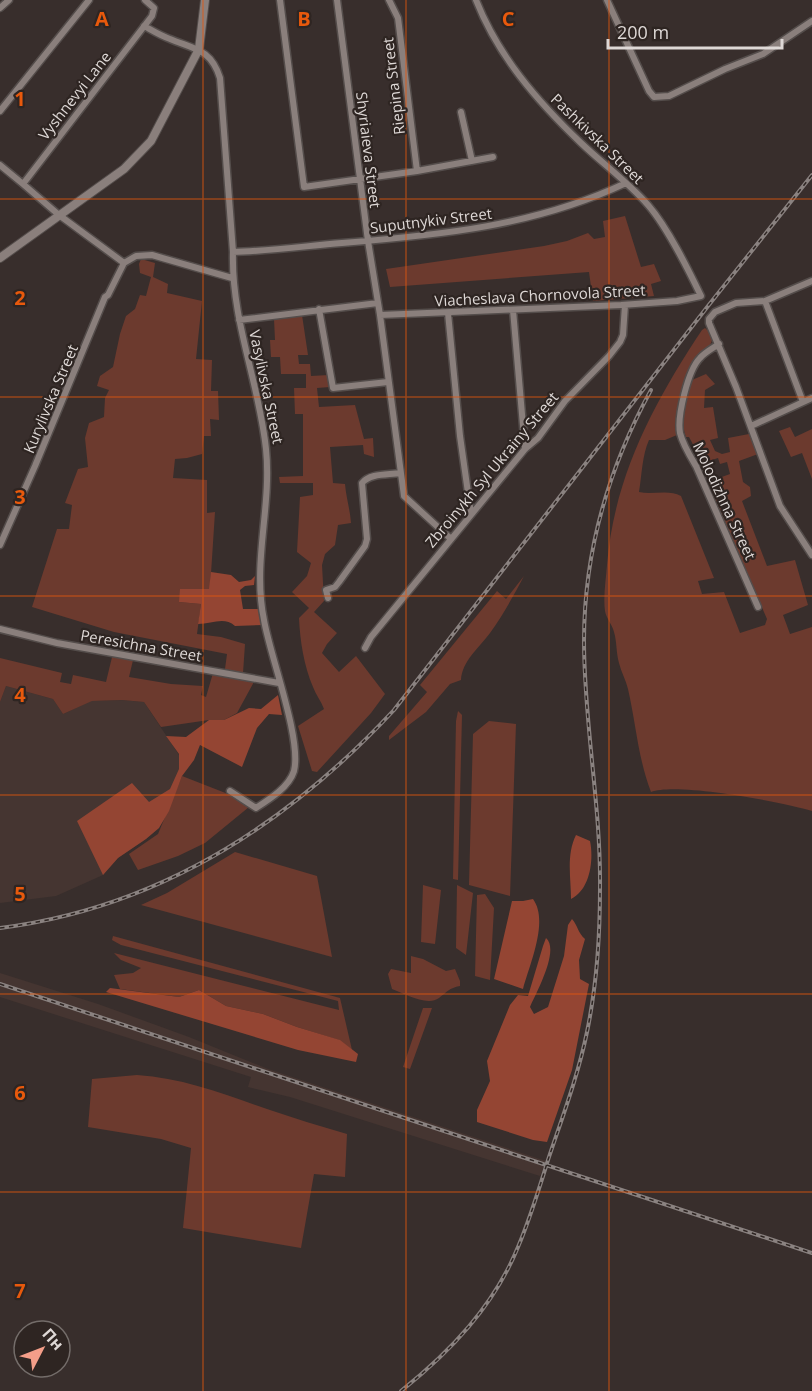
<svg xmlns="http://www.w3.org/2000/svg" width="812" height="1391" viewBox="0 0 812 1391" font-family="'Open Sans',sans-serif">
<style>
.built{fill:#453531}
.green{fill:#6c3a2e}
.forest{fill:#944533}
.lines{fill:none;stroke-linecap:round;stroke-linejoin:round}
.minor-casing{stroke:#544d4b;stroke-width:9}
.tertiary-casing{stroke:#544d4b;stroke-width:10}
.minor{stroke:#8a7f7c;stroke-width:6}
.tertiary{stroke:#8a7f7c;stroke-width:8}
.rail-casing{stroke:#8a8280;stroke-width:4}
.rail{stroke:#2e2522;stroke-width:1.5;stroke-dasharray:4.5;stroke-linecap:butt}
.grid{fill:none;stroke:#e8590c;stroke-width:1.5;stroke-opacity:0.55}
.labels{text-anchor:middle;stroke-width:4.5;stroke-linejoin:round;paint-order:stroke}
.street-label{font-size:15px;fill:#ded8d6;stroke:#2e2522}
.grid-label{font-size:20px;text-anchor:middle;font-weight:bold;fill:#e8590c;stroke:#2e2522;stroke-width:4.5;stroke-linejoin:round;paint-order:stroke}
</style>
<rect width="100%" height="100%" fill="#382e2c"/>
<!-- built -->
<path class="built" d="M6,686l47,13 10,15 28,-13 31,-1 22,2 41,62 -26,64 -13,11 -28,19 -15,17 -47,21 -56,7v-201z
M0,973l98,31 91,33 79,32 278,92 -6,15 -250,-79 -42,-10 3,-10 -251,-80z"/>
<!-- green -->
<path class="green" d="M625,216l16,51 13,-3 7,17 -10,3 3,12 -61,5 -4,-29 -199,15 -4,-18 158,-23 23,-5 21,-8 6,6 11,-2 -2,-16z
M141,259l14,4 -2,14 15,7 -1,9 35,8 -6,58 16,1 -1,31h7l1,29 -9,-1 1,17h-7l-2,18 -15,4 -12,1 -2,19 34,2v33l8,-1 -5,77 -31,13 22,2 -4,30 24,3 24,7 -2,29 -18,-4 2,-15 -113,-22 -82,-25 25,-78h12l3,-24 -7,-2 13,-34 10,-2 -3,-29 4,-15 15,-6 1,-19 4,-8 -12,-4 3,-10 13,-9 7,-33 6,-18 9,-7 5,-14 6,1 5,-19 -11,-4 -1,-9z
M302,315l6,40h-10l1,9h11l1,12 18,-1 1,12 -13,1 2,19 36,-2 9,34 9,-1 1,19 -10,-3 -1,-9 -33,2 3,36 12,1c1,13 5,25 6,39l-13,2 -3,20 -10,9 -3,11 2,36 -10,11 23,21 -10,11 -5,9 17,19 17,-16 29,38 -14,19 -54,59 -5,-1 -14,-45 26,-17c-3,-8 -8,-14 -11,-22 -9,-21 -13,-46 -14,-69l10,-10 -17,-16 15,-16 4,-13 -14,-11 3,-55 13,-2v-12h-33l-1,-6 24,-1v-62h-8l-1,-26h12v-14h-25l-1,-17h-9l-1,-17h5l-1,-21z
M705,328c4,3 7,6 7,12 -1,8 -18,19 -22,30 -8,20 -12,43 -13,65l-12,5h-16c-7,16 -7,34 -10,52 14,3 30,-3 42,4l33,82 -16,3 4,13 22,-2 16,41 25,-8 2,-6 -59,-137 22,-8 -3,-12 -7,2 -2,-6 -15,5 -14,-26h-3c-7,-17 2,-40 6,-57l14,-6 9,10 -10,6 -1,18 9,-1 5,31 -8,2 5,11 7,3 8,-2 -2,-14 21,-4 9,20 -19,7 4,21 7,5 1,9 -9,5 25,65 28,-6 13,45 -25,10 7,19 22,-7v184c-30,-9 -135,-29 -161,-19 -13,-34 -15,-68 -23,-103 -2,-9 -7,-17 -9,-26 -3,-10 -2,-21 -5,-31 -2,-8 -8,-14 -9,-21 -2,-14 1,-32 2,-46 7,-88 47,-163 95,-235z
M790,427l5,10 17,-8v50l-10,-26 -11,4 -12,-26z
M524,576c-10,19 -21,39 -34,57 -11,15 -28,28 -29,47l-11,4 -24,28 -37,28v-4l38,-44 -7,-7 77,-94 9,8z
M113,653l21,3 -5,21 42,7 32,2 -2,9 5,2 7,-24 42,7 -18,33 -13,7h-15l-48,7 -17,-25 -22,-2 -30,1 -29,13 -10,-15 -47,-13 -6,16v-44l62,15 -2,9 11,2 2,-9 33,7z
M458,711l4,4 -4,165 -5,-1 3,-158z
M489,721l27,3 -6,172 -41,-11 4,-151z
M182,776l46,18 21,13 -44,36 -27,13 -40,14 -9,-16 29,-20z
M235,852l82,24 15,81 -191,-52 26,-12z
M423,885l18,5 -6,54 -14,-2z
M457,885l16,8 -7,62 -10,-7z
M485,894l9,14 -4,72 -15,-4 2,-81z
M113,936l227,62 12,52 -13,-10 -42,-13 -34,-13 -37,-8 -27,-16 -20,7 -59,-8 -6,-14 19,-2 8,-5 -20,-8 -7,-7 225,57 -1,-9 -217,-56 -9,-5z
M411,956l12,3 23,12 9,-2 5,12v5c-11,2 -13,6 -21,12 -12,9 -35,-5 -47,-9l-4,-15 3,-5 20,4z
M423,1008h9l-22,61 -7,-2z
M137,1075c46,3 87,19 130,34 26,9 53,17 80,25l-2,43 -31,-3 -13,74 -118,-20 8,-80 -30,-9 -73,-12 4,-48z"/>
<!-- forest -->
<path class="forest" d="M211,572l20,3 8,7 12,-2 4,-4 -1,9 -9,1 -5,4 3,19h16l4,16 -28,1c-11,-10 -23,-2 -37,-2l3,-20 -22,-2 1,-13h29z
M278,695l4,20 -13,-1 -12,14 -15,39 -42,-22 -6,15 -12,16 -13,35 -10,17 -13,11 -28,19 -15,17 -26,-54 55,-38 17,19 21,-13 9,-20v-15l-13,-18 20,1 23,-17h15l25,-12 12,1z
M576,835l14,6c4,19 0,49 -19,58 0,-21 -5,-44 5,-64z
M533,899c16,22 -3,64 -10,90l-29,-10 18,-78h11z
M572,919c6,7 6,14 13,20l-6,21 1,19 9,5 -17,86 -25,72 -14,-2 -56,-18v-12l13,-29 -3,-20 23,-56 8,-10 10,1 15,-50 3,-8c14,12 -10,55 -16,69l4,7 14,-7 16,-51 4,-31z
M110,988l69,9 20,-7 27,16 37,8 34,13 43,13 18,14 -2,8 -58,-12 -192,-58z"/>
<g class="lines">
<!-- minor casing -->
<g class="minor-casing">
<path id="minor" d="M280,0l24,187 113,-16 76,-14
M337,0l31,241 12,74 24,181 47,43
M389,0l9,18 19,153
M607,0l42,91 5,6 15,-1 56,-27 38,-15 49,-33
M0,8l9,-8
M144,26c9,5 17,10 26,13 24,10 41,10 50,39l13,174c-2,68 26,130 33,197 6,58 -14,113 -2,171 6,36 38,119 30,151 -5,16 -24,28 -38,37l-26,-17
M0,111l89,-111
M461,112l11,49
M0,165l23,19 129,-168 2,-8 -9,-8
M23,184l36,31 65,48 12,-7 16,-1 80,23
M233,252c36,-1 73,-6 109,-9 99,-8 193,-17 284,-60
M812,281l-47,20 -29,2 -21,9 -6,7v4l27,64 44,119 32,49
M765,301l38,101
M319,309l14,79 55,-6
M513,310l12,139
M448,313l12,123 11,78
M380,315l241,-10 56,-4 24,-5c-13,-27 -33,-68 -53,-91 -20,-23 -45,-41 -67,-62 -44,-42 -83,-87 -105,-143
M239,320l139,-17
M719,344c-6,4 -14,8 -19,14 -12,12 -23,58 -20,75 3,12 10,23 16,33l62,141
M751,426l61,-28
M0,545l35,-79 70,-169 3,-2 16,-32
M328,598l-2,-8 9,-3 4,-5 26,-36 2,-7 -5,-56c8,-10 26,-8 38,-10
M0,629l57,14 222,40
M365,648l6,-11 154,-188 13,-11 27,-37 44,-45 11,-14 3,-7 2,-30"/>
</g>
<!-- tertiary casing -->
<g class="tertiary-casing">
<path id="tertiary" d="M0,258l124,-89 27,-28 48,-92 6,-49"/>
</g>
<!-- minor -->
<use href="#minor" class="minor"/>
<!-- tertiary -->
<use href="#tertiary" class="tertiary"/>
<!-- rail casing -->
<g class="rail-casing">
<path id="rail" d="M0,928c158,-20 287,-103 394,-218l314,-404 104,-131
M0,984l812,269
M401,1391c49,-39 93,-85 117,-144 12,-28 21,-58 30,-87 14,-42 30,-84 39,-128 10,-48 13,-96 13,-144 1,-82 -16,-164 -16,-247 0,-88 25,-174 67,-251"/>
</g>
<!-- rail -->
<use href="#rail" class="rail"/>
</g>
<!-- grid -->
<path class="grid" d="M203,0v1391M406,0v1391M609,0v1391M0,199h812M0,397h812M0,596h812M0,795h812M0,994h812M0,1192h812"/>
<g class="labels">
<!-- street labels -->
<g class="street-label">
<text transform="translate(394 86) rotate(-97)" y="5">Riepina Street</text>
<text transform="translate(75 96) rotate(-52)" y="5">Vyshnevyi Lane</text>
<text transform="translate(597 139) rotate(44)" y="5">Pashkivska Street</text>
<text transform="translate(368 150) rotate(83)" y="5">Shyriaieva Street</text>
<text transform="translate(431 221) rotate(-7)" y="5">Suputnykiv Street</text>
<text transform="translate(540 296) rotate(-3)" y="5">Viacheslava Chornovola Street</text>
<text transform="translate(266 387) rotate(78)" y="5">Vasylivska Street</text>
<text transform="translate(51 399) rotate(-67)" y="5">Kurylivska Street</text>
<text transform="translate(492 470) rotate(-50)" y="5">Zbroinykh Syl Ukrainy Street</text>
<text transform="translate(724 501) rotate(65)" y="5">Molodizhna Street</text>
<text transform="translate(141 646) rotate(10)" y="5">Peresichna Street</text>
</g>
</g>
<g class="grid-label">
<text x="102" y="26">A</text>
<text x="304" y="26">B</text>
<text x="508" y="26">C</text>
<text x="20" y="106">1</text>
<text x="20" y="305">2</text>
<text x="20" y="504">3</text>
<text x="20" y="702">4</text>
<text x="20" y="901">5</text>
<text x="20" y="1100">6</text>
<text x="20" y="1298">7</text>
</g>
<!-- north arrow -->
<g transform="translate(42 1349) rotate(48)"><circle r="28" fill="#2e2522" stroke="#746d6a" stroke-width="1.5"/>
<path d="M0-4.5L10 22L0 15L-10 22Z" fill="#f49e89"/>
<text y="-9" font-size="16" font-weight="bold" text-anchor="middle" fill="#ded8d6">Пн</text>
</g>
<!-- scale -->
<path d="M608 39v9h174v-9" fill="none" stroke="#ded8d6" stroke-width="3"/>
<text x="617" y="39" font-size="18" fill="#ded8d6" stroke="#2e2522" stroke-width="4.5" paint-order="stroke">200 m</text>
</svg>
